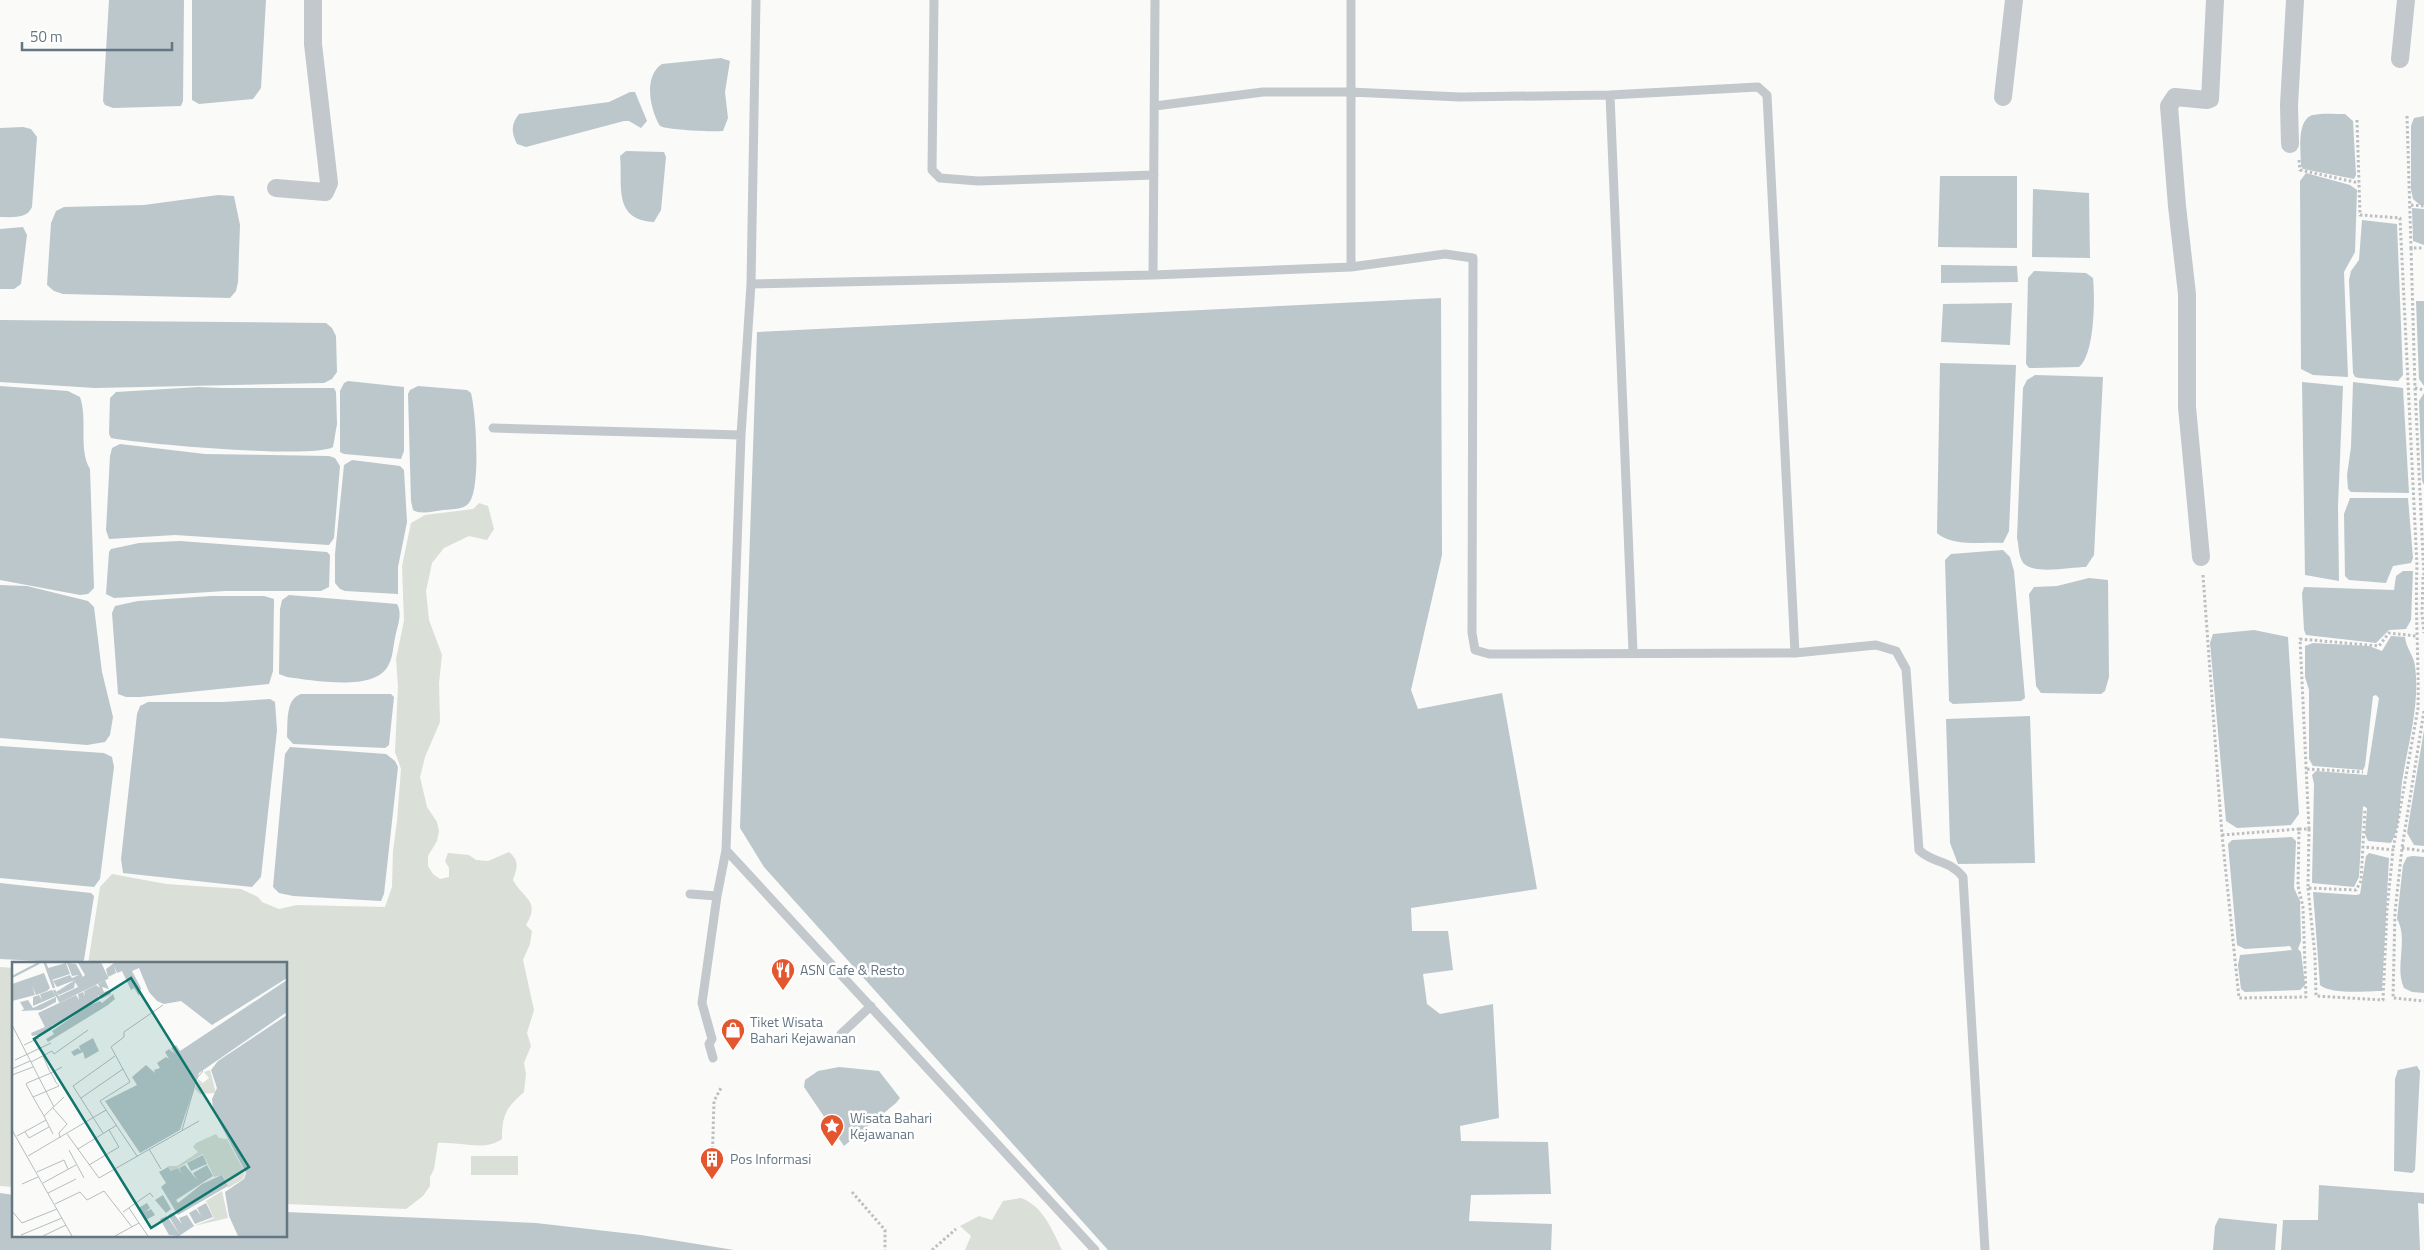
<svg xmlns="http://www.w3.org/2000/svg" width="2424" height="1250" viewBox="0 0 2424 1250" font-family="'Titillium Web',sans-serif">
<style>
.green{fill:#dadfd7}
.water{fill:#bbc7cb}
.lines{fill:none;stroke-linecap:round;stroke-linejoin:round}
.path{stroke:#bbbfc2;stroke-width:3;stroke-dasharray:2.5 2.5;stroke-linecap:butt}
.lane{stroke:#c3c8cc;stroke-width:9}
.street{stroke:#c3c8cc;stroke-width:18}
.labels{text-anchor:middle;stroke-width:5;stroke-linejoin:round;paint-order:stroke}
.poi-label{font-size:14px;fill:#657683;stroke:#fff;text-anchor:start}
.inset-river{fill:none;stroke:#bbc7cb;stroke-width:2.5}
.inset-road{fill:none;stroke:#b5bdc2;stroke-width:1}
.view{fill:#0f766e;fill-opacity:0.15;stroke:#0f766e;stroke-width:2.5}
.inset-edge{fill:none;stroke:#657683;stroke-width:2.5}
</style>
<rect width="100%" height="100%" fill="#fafaf8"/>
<!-- green -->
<path class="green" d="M479,503l9,3 6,23 -7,11 -18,-4 -25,12 -12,15 -6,28 3,29 13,35 -3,28 1,39 -15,35 -5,20 7,30 10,15 2,9 -2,10 -9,15v10l5,8 7,5 9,-2v-9l-4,-7 3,-8 21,2 7,5 12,1 21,-9c11,9 8,16 4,28 10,19 28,20 13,45l6,6 -2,13 -7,16 11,50 -7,23 4,13 -7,17 2,11 -2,18c-18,16 -22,23 -22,47 -17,13 -44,2 -64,4l-4,26 -4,8v9l-7,10 -17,13 -120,-5v-240h-198l12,-77 12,-13 54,10 75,5 17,8 4,5 17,7 18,-4 88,2 7,-20 1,-36 4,-30 4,-52 -6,-17 3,-66 -2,-27 8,-38 -2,-55 9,-43 14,-8 48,-6z
M0,967l14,1v219l-14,-1z
M471,1156h47v19h-47z
M1021,1198c23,9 31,32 41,52h-97l6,-14 -11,-10 19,-10 13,4 11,-19z"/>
<!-- water -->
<path class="water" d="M109,0h75l-1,101 -2,5 -68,2 -8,-3 -2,-4z
M192,0h74l-5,88 -8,11 -54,5 -7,-4z
M721,58l9,3 -5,31 3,26 -5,13c-10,1 -55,-1 -63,-5 -10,-16 -17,-50 2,-62z
M630,92h5l12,29 -6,7 -12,-7h-5l-98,26 -9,-3c-6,-12 -6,-20 2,-30l90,-12z
M2345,114l8,7 3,54 -2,4 -51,-10 -2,-3c0,-13 -5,-47 12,-51 9,-2 22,-1 32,-1z
M2424,116v89h-4l-7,-6 -2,-9v-64l3,-8z
M23,127l8,2 6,8 -5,70c-5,12 -20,10 -32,10v-89z
M626,151l38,1 2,5 -5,53 -7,12c-42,-2 -31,-38 -34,-66z
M2306,173l44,12 7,5 -2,62 -11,20 4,105 -35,-2 -12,-6 -1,-188z
M1940,176h77v72l-79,-1z
M2033,189l56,4 1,65 -58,-1z
M218,195l16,1 6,29 -2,57 -2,9 -6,7 -167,-4 -9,-3 -7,-6 4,-62 5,-12 8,-4 80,-2z
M2412,208l12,1v36l-11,-4z
M2362,220l35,4 6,151 -5,6 -39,-3 -4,-1 -2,-4 -4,-93 2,-9 8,-11z
M23,227l4,8 -6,49 -7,5h-14v-60z
M1941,265l76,1 1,16 -77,1z
M2034,271l52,2 7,5c2,19 2,76 -14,89l-45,1h-5l-3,-4 2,-86z
M1441,298l1,257 -31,135 7,19 84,-16 35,196 -126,19 1,23h36l5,39 -30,4 4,30 13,10 53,-10 6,114 -39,8 1,15 87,1 3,52 -80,1 -2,26 83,3 -1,26h-443l-344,-383 -24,-39 17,-496z
M2416,301h8v85l-5,-7z
M2012,303l-2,42 -69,-3 2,-38z
M0,320l326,3 6,5 4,8 1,36 -5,7 -8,4 -229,5 -95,-6z
M1940,363l76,2 -7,166 -6,12c-19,-1 -51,4 -66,-10z
M2035,375l68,2 -9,178 -8,12c-16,0 -56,9 -64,-6 -4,-8 -3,-15 -5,-23l6,-150 4,-8z
M348,381l56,6v64l-3,8 -57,-5 -4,-2v-61l4,-8z
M2302,382l41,4 -5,120 1,75 -34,-6z
M2353,382l50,6 6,105 -58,-1 -3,-3 -1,-14 4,-28z
M0,386l68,5 12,6c8,23 -2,52 10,72l4,119 -6,6 -8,1 -80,-15z
M418,386l49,4 4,3c5,19 10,96 -2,110 -6,7 -17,6 -26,7 -9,1 -22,5 -30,0l-2,-9 -3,-107 2,-4z
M199,387l22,1h113l2,4 1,32 -4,23c-18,12 -192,-3 -222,-9l-2,-4 1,-36 6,-6z
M2424,393v92l-2,-4 -3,-80z
M120,444l85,10 124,2 6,2 5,8 -6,72 -5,7 -154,-10 -66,4 -3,-9 4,-74 2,-8z
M352,460l48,6 4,4 3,52 -9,45v27l-53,-3 -5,-2 -5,-6v-29l9,-89z
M2350,498h58l5,60 -2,5 -18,3 -7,17 -37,-3 -4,-4 -1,-62z
M180,541l147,11 3,3 -1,32 -8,4h-96l-111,7 -8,-4 3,-42 2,-3 28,-6z
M2003,550l7,7 4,14 11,127 -4,3 -68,3 -4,-3 -4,-141 6,-6z
M2403,571h10l-2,49 -5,9 -17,1 -13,13 -70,-8 -2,-5 -2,-37 2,-6 90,3 2,-14z
M2089,578l19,2 1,97 -4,14 -4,3 -60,-1 -5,-7 -7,-92 5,-7 23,-1z
M0,585l27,1 61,15 6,6 8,65 11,45 -3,18 -5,7 -18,3 -87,-7z
M289,595l108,9c6,10 0,23 -2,34 -2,8 -2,19 -6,26 -12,29 -78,16 -102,13l-8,-3 1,-65 2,-9z
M211,596h53l10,3 -1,72 -4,13 -129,13h-14l-8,-3 -6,-81 3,-7 23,-5z
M2254,630l34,7 11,177 -8,11 -54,3 -11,-7 -16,-178 3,-9z
M2391,636l14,1c1,11 9,19 10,29 5,36 -6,74 -12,110 -4,20 -1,49 -12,67l-23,-2 -3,-7 2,-26 -4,-2 -4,71 -5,10 -42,-4 2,-99 -2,-9 4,-4 51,4 12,-77 -3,-3 -3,1 -8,70 -2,4 -50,-4 -4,-7v-69l-4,-13v-31l8,-3 56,3 13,5z
M301,694h90l3,3 -5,48 -4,3 -92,-4 -6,-7c1,-14 -2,-38 14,-43z
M270,699l5,3 2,28 -16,147 -9,10 -129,-14 -2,-14 16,-145 3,-8 8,-4h75z
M2030,716l5,147 -77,1 -8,-21 -4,-124z
M2424,730v116l-10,-1 -7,-12z
M0,746l104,7 8,4 2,10 -14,112 -6,8 -94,-9z
M290,747l96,7 9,7 3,6 -14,127 -3,7 -88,-5 -14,-3 -6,-6 12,-133z
M2292,837l4,4 -2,47 6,13 1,40 -3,8 3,3 4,33 -5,5 -55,2 -4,-3 -3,-24 2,-10 52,-5 -2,-4 -45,3 -8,-4 -9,-101 4,-4z
M2369,853l20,5 -7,133c-16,0 -50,4 -62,-6l-7,-93 43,3 4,-1 6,-38z
M2413,856l11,1v136l-12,-1 -8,-4c-10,-22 5,-48 -7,-69l6,-54 4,-8z
M0,883l91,10 3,3 -10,64 -4,3 -80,-4z
M2417,1066l3,5 -5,99 -3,3 -18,-2 1,-92 3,-9z
M839,1067l40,4 21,27 -4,5 -52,43 -40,-59 1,-7 13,-9z
M2319,1185l105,8v11l-6,-1 2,47h-139l2,-30h35z
M0,1193l14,2v41h272v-24l250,11 105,12 93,15h-734z
M2219,1218l58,6 -2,26h-62l2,-24z"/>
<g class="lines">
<!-- path -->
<path class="path" d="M2407,116l4,132h13
M2357,120l3,95 40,3 17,348c-2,47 2,95 1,142l-25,142
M2299,160l1,10 59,13
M2411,205l13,1
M2411,248l4,140 9,2
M2415,388l9,189
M2203,575l19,260 17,163 67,-1 -3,-90 -5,-21 1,-57 -77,6
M2423,577l-1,37 2,19
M2424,711l-22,137 -7,64 -2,86 31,3
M2307,769l56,3
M2299,829h10l-1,59 48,2 5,-9 4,-72
M2309,829l-9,-190 79,7 10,-13 27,3
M2402,848l22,3
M2308,888l7,68 1,40 67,4 4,-90 6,-60 -30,-3
M712,1169l2,-68 7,-13
M852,1192l33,38v20
M932,1250l24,-21"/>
<!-- lane -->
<path class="lane" d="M934,0l-2,170 8,8 38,3 176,-6
M1351,0v267
M1610,95l23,557
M1155,106l108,-14h87l110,5 150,-2 148,-8 9,8 28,558
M1153,275l2,-275
M751,284l402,-9 198,-8 94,-13 28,4 -1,375 3,17 14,4 306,-1 81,-8 20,6 10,18 13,181c14,14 30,9 44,27l22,373
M493,428l248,7
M726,850l369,400
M690,894l27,2
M841,1034l30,-28
M713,1058l-4,-14 3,-5 -10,-36 15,-107 9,-46 15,-415 10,-151 5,-284"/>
<!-- street -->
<path class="street" d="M2400,59l6,-59
M2003,97l11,-97
M2290,144l-1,-39 6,-105
M276,188l49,4 4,-9 -16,-139v-44
M2201,557l-14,-150v-113l-10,-88 -8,-100 6,-9 32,3 3,-1 5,-99"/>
</g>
<!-- icons -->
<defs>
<g id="restaurant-pin" transform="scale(1.25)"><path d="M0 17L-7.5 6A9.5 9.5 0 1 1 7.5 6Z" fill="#e4572e" stroke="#fff"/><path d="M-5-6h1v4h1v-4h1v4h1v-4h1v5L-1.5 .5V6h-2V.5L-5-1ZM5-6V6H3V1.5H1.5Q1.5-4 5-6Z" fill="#fff"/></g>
<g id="shop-pin" transform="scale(1.25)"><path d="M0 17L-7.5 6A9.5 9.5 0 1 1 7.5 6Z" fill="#e4572e" stroke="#fff"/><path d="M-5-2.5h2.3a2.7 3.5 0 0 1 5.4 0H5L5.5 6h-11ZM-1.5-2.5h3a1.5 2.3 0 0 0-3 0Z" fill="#fff"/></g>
<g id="sight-pin" transform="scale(1.25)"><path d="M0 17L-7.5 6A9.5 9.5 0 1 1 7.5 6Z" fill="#e4572e" stroke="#fff"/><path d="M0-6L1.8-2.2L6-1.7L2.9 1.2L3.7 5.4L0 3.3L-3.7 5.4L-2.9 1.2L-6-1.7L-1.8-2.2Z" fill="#fff"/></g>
<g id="building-pin" transform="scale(1.25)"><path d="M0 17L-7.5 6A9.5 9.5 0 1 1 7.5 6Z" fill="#e4572e" stroke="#fff"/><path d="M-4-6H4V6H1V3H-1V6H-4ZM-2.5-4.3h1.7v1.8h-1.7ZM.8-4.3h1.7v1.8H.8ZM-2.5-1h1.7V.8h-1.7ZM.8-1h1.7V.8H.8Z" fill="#fff"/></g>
</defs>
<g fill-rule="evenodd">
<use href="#restaurant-pin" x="783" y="970"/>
<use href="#shop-pin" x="733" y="1030"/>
<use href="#sight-pin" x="832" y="1126"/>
<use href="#building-pin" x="712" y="1159"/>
</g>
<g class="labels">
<!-- poi labels -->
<g class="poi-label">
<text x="800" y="975">ASN Cafe &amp; Resto</text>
<text x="750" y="1027">Tiket Wisata<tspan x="750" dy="16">Bahari Kejawanan</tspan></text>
<text x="850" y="1123">Wisata Bahari<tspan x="850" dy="16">Kejawanan</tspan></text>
<text x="730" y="1164">Pos Informasi</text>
</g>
</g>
<!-- overview -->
<g transform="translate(12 962)">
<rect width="275" height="275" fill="#fafaf8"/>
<path d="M198,108l6,23 -16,1 -5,-5 3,-10 5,4 6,-5 -5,-6zM204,172l3,4 8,1 18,34 -2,6 -15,9 -5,-13 -9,2 -11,-23 -31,17 -5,-5h10l14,-9 7,-5 -5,-5 3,-4zM210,229l6,27 -34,8 20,-8 -8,-17z" fill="#dadfd7"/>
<path d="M54,1l4,11 -18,6 -4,-12zM55,1l9,1 7,13 2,-2 -7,-12h21l7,15 -46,22 -1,-4 19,-9 -3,-5 -1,6 -15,7 -3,-3 19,-12 -18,7 -4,-6 17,-6 2,3 7,-3 -7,1zM102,1h173v15l-75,47 -31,-24 -17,3 -7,-3 -8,-9 -10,-24 -7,3 9,17 -2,8 -5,-8 -3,2 -9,-19 -5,2 -3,-7 2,7 -8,4 -2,-8zM32,11l6,15 -3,3 -11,4 -4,-9 3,9 -23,6v-17zM93,18l4,9 -7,-2 2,5 6,-2 1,4 -10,5 -3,-4 1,5 -42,25h-5l1,3 -9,6 -12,2 -1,-3 14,-6 -7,-14 38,-18 3,5 -1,-6 5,-2 2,4 -1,-5 12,-6 4,3 -2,-4zM275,18v32l-88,61 -19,57 -40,23 -35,-52 32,-16 -5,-8 14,-12 9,8 -1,-3 6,-2 -3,-5 9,-6 3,2 -4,-7 4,-3 6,5 -4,-6 5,-3 4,6zM40,28l4,6 -23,10v-9l6,-2 3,5 -2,-6zM101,32l2,5 -7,6 -2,-4 2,4 -60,37 -2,-3 8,-5 -2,-3 36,-25 12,-5 2,2zM44,35v5l-15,8 -20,1 3,-2 -4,-7 8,-2 5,8zM275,53v221h-49l-9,-20 -4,-24 19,-13 2,-6 -33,-63 -1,-11 5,-11 -6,-18 7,-9zM81,76l6,13 -14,8 -2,-7 -9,4 -3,-4 7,-4 3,3 -2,-5zM191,193l4,9 -16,7 -4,-8zM173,203l12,15 -4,-7 14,-8 6,11 -37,24 2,3 24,-19 20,-9 6,11 -50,29 -17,-28 5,-4 -7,-11 9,-5 3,4 7,-3 4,6 -3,-6zM151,233l8,14 -5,4 -11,-13zM135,241l3,5 -5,4 6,-3 4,6 -9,5 -8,-12zM194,241l7,14 -18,7 -6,-11 7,-4 5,7 -4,-8zM161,251l9,11 -3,-6 8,-3 7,11 -15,10 -10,-1 -9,-16 7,-3 13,19 -12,-20z" fill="#bbc7cb"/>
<path class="inset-river" d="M33,1l9,25M0,15l27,-14M42,28l6,11 47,-23 -7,-15"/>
<path class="inset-road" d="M0,63l42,82M12,83l15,-7M31,94l7,16 1,1 4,7v1l4,5 -26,11 -7,-13 1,-1 24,-10 11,-6M3,98l36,-17M19,100l21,-11 2,3 34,-24M0,107l18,-8M0,113l21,-8M21,135l11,19M69,136l42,-29M41,146l14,16 -8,9 1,5M0,168l60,106M170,168l15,-52 6,-7M13,170l4,6 20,-11M91,171l-30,-47 42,-30M41,172l-9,-18 20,-19M55,172l32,44 100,-57M5,174l29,-16M66,187l39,-24M137,187l12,20M57,188l15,28M16,194l78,-46M125,194l-37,-55 30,-19 -19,-35 13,-10v-5l39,-27M77,203l30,-18 -10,-17M25,210l27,-12 4,9M31,221l33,-18M10,222l16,-7M36,231l28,-14M43,242l25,-12 7,8 17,-9 28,36M117,246l10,15M0,249l10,12 35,-14M111,250l27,-19 3,4M9,273l41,-17M31,274l23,-11M103,274l24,-13 9,13"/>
<path class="view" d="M119,16l118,189 -98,61 -117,-189z"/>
<rect width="275" height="275" class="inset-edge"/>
</g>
<!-- scale -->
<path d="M22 42v8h150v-8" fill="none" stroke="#657683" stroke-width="2.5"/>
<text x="30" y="42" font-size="15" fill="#657683" stroke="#ffffff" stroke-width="4" paint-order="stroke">50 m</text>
</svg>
